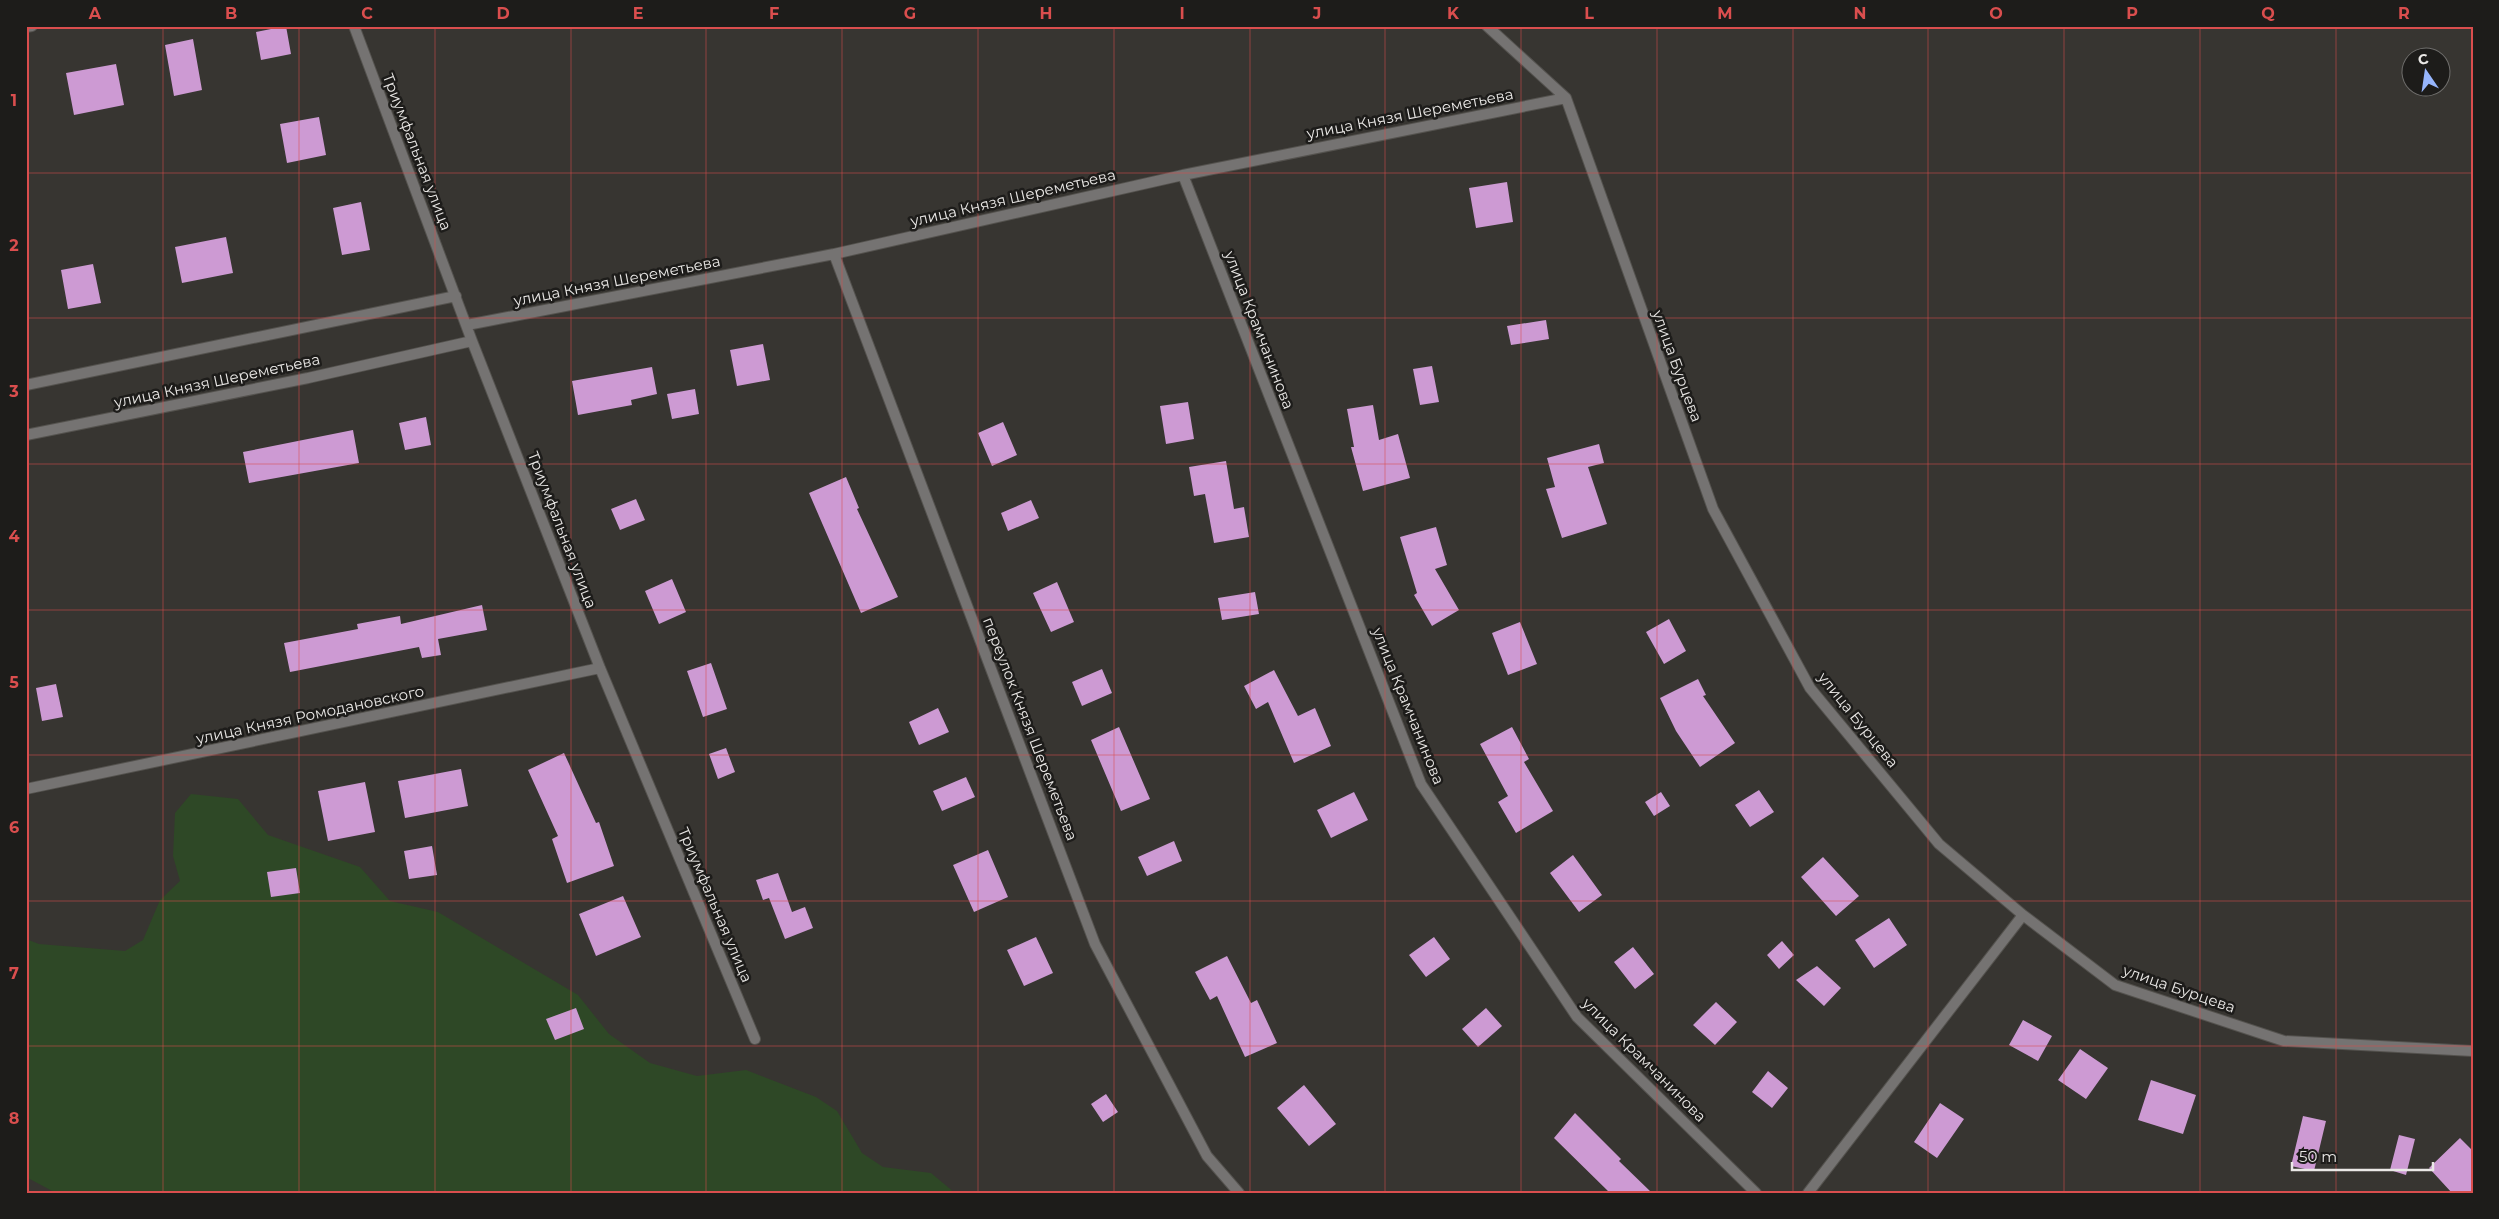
<svg xmlns="http://www.w3.org/2000/svg" width="2499" height="1219" viewBox="0 0 2499 1219" font-family="Montserrat,sans-serif">
<style>
.green{fill:#2e4826}
.building{fill:#cd9ad3}
.lines{fill:none;stroke-linecap:round;stroke-linejoin:round}
.street-casing{stroke:#54524e;stroke-width:12}
.street{stroke:#757372;stroke-width:10}
.grid{fill:none;stroke:#da4e4e;stroke-width:1;stroke-opacity:0.55}
.labels{text-anchor:middle;stroke-width:5;stroke-linejoin:round;paint-order:stroke}
.street-label{font-size:15px;fill:#eae8e6;stroke:#1d1c1a}
.neatline{fill:none;stroke:#da4e4e;stroke-width:2}
.grid-label{font-size:16px;text-anchor:middle;font-weight:bold;fill:#da4e4e}
</style>
<rect width="100%" height="100%" fill="#373531"/>
<!-- green -->
<path class="green" d="M191,794l47,5 30,36 92,32 30,34 48,11 140,83 31,39 41,29 47,13 49,-6 70,27 21,14 25,42 21,14 48,6 24,20h-899l-30,-16v-238l13,5 86,7 18,-11 17,-40 20,-19 -7,-25 2,-43z"/>
<!-- building -->
<path class="building" d="M286,26l5,28 -30,6 -5,-28z
M193,39l9,51 -28,6 -9,-51z
M116,64l8,41 -50,10 -8,-42z
M319,117l7,38 -39,8 -7,-39z
M1507,182l6,40 -37,6 -7,-40z
M361,202l9,48 -28,5 -9,-47z
M226,237l7,36 -51,10 -7,-36z
M93,264l8,39 -33,6 -7,-39z
M1546,320l3,19 -38,6 -4,-19z
M763,344l7,36 -33,6 -7,-36z
M1432,366l7,36 -19,3 -7,-36z
M652,367l5,27 -26,6 1,5 -54,10 -6,-34z
M695,389l4,25 -27,5 -5,-25z
M1188,402l6,37 -28,5 -6,-38z
M1373,405l6,35 19,-6 12,44 -47,13 -12,-44h3l-7,-38z
M426,417l5,28 -26,5 -6,-27z
M1003,422l14,33 -25,11 -14,-33z
M353,430l6,33 -110,20 -6,-31z
M1599,444l5,19 -16,4 19,57 -45,14 -16,-49 9,-2 -8,-29z
M1226,461l8,48 10,-2 5,30 -35,6 -9,-49 -11,2 -5,-29z
M846,477l13,31 -2,1 41,88 -37,16 -52,-120z
M636,499l9,21 -25,10 -9,-21z
M1031,500l8,18 -31,13 -7,-18z
M1436,527l11,38 -12,4 24,41 -27,16 -18,-31 3,-2 -17,-56z
M672,579l14,33 -27,12 -14,-33z
M1057,582l17,40 -23,10 -18,-39z
M1255,592l4,22 -37,6 -4,-22z
M482,605l5,25 -49,9 3,16 -19,3 -3,-11 -129,25 -6,-29 74,-14 -1,-5 43,-8 1,8z
M1669,619l17,32 -22,13 -18,-32z
M1520,622l17,42 -29,11 -16,-42z
M711,663l16,46 -24,8 -16,-46z
M1102,669l10,24 -30,13 -10,-24z
M1274,670l24,46 17,-8 16,38 -37,17 -26,-61 -12,7 -12,-23z
M1698,679l8,16 -3,1 32,47 -35,24 -24,-36 -16,-33z
M56,684l7,33 -21,4 -6,-33z
M938,708l11,24 -30,13 -10,-23z
M1119,727l31,72 -29,12 -30,-71z
M1512,727l17,32 -5,3 29,49 -37,22 -18,-31 10,-6 -28,-52z
M726,748l9,24 -17,7 -9,-25z
M564,753l32,70 3,-1 15,44 -47,17 -15,-44 6,-3 -30,-66z
M461,769l7,37 -63,12 -7,-37z
M966,777l9,20 -33,14 -9,-20z
M365,782l10,50 -47,9 -10,-50z
M1759,790l15,22 -24,15 -15,-22z
M1354,792l14,28 -37,18 -14,-28z
M1661,792l9,14 -16,10 -9,-14z
M1174,841l8,20 -35,15 -9,-19z
M432,846l5,29 -28,4 -5,-28z
M988,850l20,47 -34,15 -21,-47z
M1573,855l29,40 -23,17 -29,-39z
M1823,857l36,39 -23,20 -35,-39z
M296,868l4,25 -29,4 -4,-25z
M778,873l14,39 13,-5 8,21 -28,11 -16,-41 -6,2 -7,-20z
M623,896l18,41 -45,19 -17,-42z
M1889,918l18,27 -33,23 -19,-28z
M1036,937l17,36 -29,13 -17,-36z
M1434,937l16,22 -24,18 -17,-22z
M1782,941l12,14 -15,14 -12,-14z
M1633,947l21,27 -19,15 -21,-27z
M1227,956l24,47 6,-3 20,43 -32,14 -28,-61 -7,4 -15,-28z
M1817,966l24,22 -17,18 -28,-26z
M1716,1002l21,20 -22,23 -22,-20z
M576,1008l8,21 -29,11 -9,-21z
M1486,1008l16,18 -24,21 -16,-18z
M2023,1020l29,16 -14,25 -29,-16z
M2080,1049l28,19 -22,31 -28,-19z
M1768,1071l20,17 -16,20 -20,-16z
M2151,1080l45,15 -13,39 -45,-14z
M1304,1085l32,39 -27,22 -32,-38z
M1106,1094l12,18 -15,10 -12,-18z
M1940,1103l24,16 -27,39 -23,-16z
M1575,1113l46,46 -2,2 33,32h-42l-56,-55z
M2303,1116l23,5 -12,50 -23,-5z
M2399,1135l16,4 -9,36 -16,-5z
M2460,1138l13,13v42h-21l-23,-25z"/>
<g class="lines">
<!-- street casing -->
<g class="street-casing">
<path id="street" d="M354,26l118,315 128,327 155,371
M1487,26l79,72 147,411 97,179 129,156 84,71 92,70 169,56 189,10
M26,27l6,-1
M1183,175l238,609 156,233 179,176
M834,254l261,690 112,212 32,37
M467,325l367,-71 349,-79 383,-77
M26,385l430,-89
M26,435l282,-57 164,-37
M26,789l574,-121
M1808,1193l215,-278"/>
</g>
<!-- street -->
<use href="#street" class="street"/>
</g>
<!-- grid -->
<path class="grid" d="M163,26v1167M299,26v1167M435,26v1167M571,26v1167M706,26v1167M842,26v1167M978,26v1167M1114,26v1167M1250,26v1167M1385,26v1167M1521,26v1167M1657,26v1167M1793,26v1167M1928,26v1167M2064,26v1167M2200,26v1167M2336,26v1167M26,173h2447M26,318h2447M26,464h2447M26,610h2447M26,755h2447M26,901h2447M26,1046h2447"/>
<g class="labels">
<!-- street labels -->
<g class="street-label">
<text transform="translate(1410 114) rotate(-11)" y="5">улица Князя Шереметьева</text>
<text transform="translate(417 152) rotate(69)" y="5">Триумфальная улица</text>
<text transform="translate(1013 198) rotate(-13)" y="5">улица Князя Шереметьева</text>
<text transform="translate(617 281) rotate(-11)" y="5">улица Князя Шереметьева</text>
<text transform="translate(1259 330) rotate(69)" y="5">улица Крамчанинова</text>
<text transform="translate(1677 366) rotate(70)" y="5">улица Бурцева</text>
<text transform="translate(217 381) rotate(-12)" y="5">улица Князя Шереметьева</text>
<text transform="translate(562 530) rotate(69)" y="5">Триумфальная улица</text>
<text transform="translate(1408 706) rotate(68)" y="5">улица Крамчанинова</text>
<text transform="translate(310 715) rotate(-12)" y="5">улица Князя Ромодановского</text>
<text transform="translate(1858 720) rotate(51)" y="5">улица Бурцева</text>
<text transform="translate(1030 729) rotate(69)" y="5">переулок Князя Шереметьева</text>
<text transform="translate(715 905) rotate(67)" y="5">Триумфальная улица</text>
<text transform="translate(2179 989) rotate(19)" y="5">улица Бурцева</text>
<text transform="translate(1644 1060) rotate(45)" y="5">улица Крамчанинова</text>
</g>
</g>
<!-- border -->
<rect width="2499" height="1219" fill="none" stroke="#1d1c1a" stroke-width="55"/>
<!-- north arrow -->
<g transform="translate(2426 72) rotate(347)"><circle r="24" fill="#1d1c1a" stroke="#6f6e6c"/>
<path d="M0-4L9 19L0 12L-9 19Z" fill="#97b6fd"/>
<text y="-8" font-size="14" font-weight="bold" text-anchor="middle" fill="#eae8e6">С</text>
</g>
<!-- scale -->
<path d="M2292 1162v8h141v-8" fill="none" stroke="#eae8e6" stroke-width="2.5"/>
<text x="2299" y="1162" font-size="15" fill="#eae8e6" stroke="#1d1c1a" stroke-width="4" paint-order="stroke">50 m</text>
<rect x="28" y="28" width="2444" height="1164" class="neatline"/>
<g class="grid-label">
<text x="95" y="19">A</text>
<text x="231" y="19">B</text>
<text x="367" y="19">C</text>
<text x="503" y="19">D</text>
<text x="638" y="19">E</text>
<text x="774" y="19">F</text>
<text x="910" y="19">G</text>
<text x="1046" y="19">H</text>
<text x="1182" y="19">I</text>
<text x="1317" y="19">J</text>
<text x="1453" y="19">K</text>
<text x="1589" y="19">L</text>
<text x="1725" y="19">M</text>
<text x="1860" y="19">N</text>
<text x="1996" y="19">O</text>
<text x="2132" y="19">P</text>
<text x="2268" y="19">Q</text>
<text x="2404" y="19">R</text>
<text x="14" y="106">1</text>
<text x="14" y="251">2</text>
<text x="14" y="397">3</text>
<text x="14" y="542">4</text>
<text x="14" y="688">5</text>
<text x="14" y="833">6</text>
<text x="14" y="979">7</text>
<text x="14" y="1124">8</text>
</g>
</svg>
